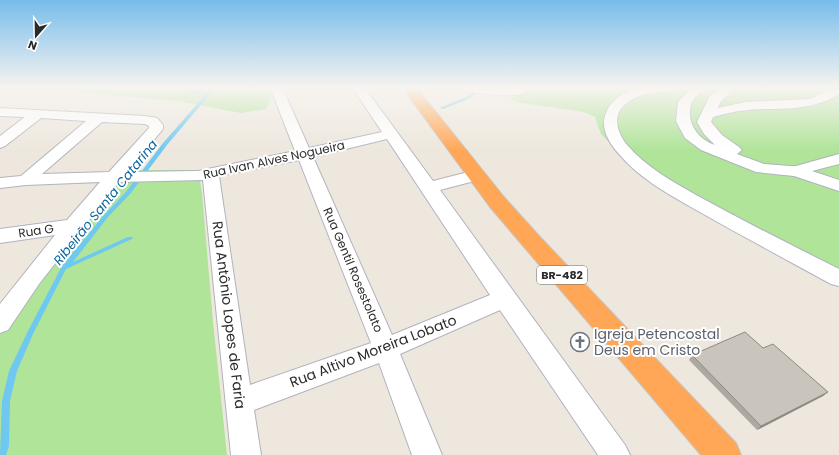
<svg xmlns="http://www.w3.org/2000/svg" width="839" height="455" viewBox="0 0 839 455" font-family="Poppins,sans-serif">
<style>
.green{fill:#afe499}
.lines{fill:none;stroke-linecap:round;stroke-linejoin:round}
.stream{fill:#6fc8f0;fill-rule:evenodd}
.minor-casing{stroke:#b1b3bf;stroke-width:2}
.highway-casing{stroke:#c8c8c8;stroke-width:2}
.minor{fill:#fff;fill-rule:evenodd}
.highway{fill:#ffa756;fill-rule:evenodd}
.wall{fill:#ada9a2}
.shaded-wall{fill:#8d8a84}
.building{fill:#c9c5bc;stroke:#8d8a84}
.labels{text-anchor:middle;stroke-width:4;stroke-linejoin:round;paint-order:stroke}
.shield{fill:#fff;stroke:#6b6b6b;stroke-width:1}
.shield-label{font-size:11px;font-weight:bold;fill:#2b2b2b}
.street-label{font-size:12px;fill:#2b2b2b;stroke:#fff}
.water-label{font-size:13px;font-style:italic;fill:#0c669e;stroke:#fff}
.near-street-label{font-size:14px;fill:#2b2b2b;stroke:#fff}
.near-worship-label{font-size:14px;fill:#5b616d;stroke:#fff;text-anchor:start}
</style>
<rect width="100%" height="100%" fill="#ede7dd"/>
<!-- green -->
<path class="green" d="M17,87h255l2,4 -8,18 -25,4 -63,-12z
M529,87h310v187l-213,-115 -25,-25 -6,-17 -11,-5 -68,-10 -6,-3z
M123,170h75l4,23 11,129 14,133h-227v-124z"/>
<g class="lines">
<!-- stream -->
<path class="stream" d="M176,87h6l14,4 12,1 4,-5h4l-49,58 -37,49 -22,23 -35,45 55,-25h4l1,1 -1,1 -66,30 -33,65 -16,37 -7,30 -1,45 -3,9h-6l2,-54 7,-30 19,-40 34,-65 42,-51 22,-23 37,-49 43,-49 -10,-1z
M480,87h4l-14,11 -27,11 -3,-1 28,-12z"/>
<!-- minor casing -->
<g class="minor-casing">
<path id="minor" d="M270,87h12l27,61 73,-16 -30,-45h12l69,94 43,-11 6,1 2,4 -2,4 -42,11 185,255 5,10h-32l-98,-145 -100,44 42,101h-30l-33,-92 -125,47 7,45h-30l-28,-275 -84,2 -80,102 -31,46 -8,3v-29l55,-69 -55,8v-14l67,-9 33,-38 -74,3 -26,3v-10l21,-2 65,-55 -45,-3 -36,28 -5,2v-12l25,-19 -25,-1v-8l145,8 12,2 6,7v4l-36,43 71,-1 97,-20zM102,122l43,2 4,2v2l-40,44 -67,2zM387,139l103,156 -98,40 -79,-178zM299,160l72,183 -121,42 -31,-209z
M460,87h71c-10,15 -50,6 -65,4l-4,-1z
M644,87h32l-2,3 -4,1c-9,1 -18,1 -27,4 -9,2 -20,9 -24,17 -5,12 1,25 9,34 18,21 44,35 68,49 47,26 95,50 143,74v17l-8,-2c-44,-24 -89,-48 -133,-73 -28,-16 -58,-32 -79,-57 -11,-12 -20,-28 -12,-43 7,-15 22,-21 37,-24z
M692,87h13c-3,5 -12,11 -14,17 -5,19 7,35 24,41l-11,-11 -7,-12 13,-26 12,-9h14l-15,14 -3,7 27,-6 64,-3c10,-3 20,-12 30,-12v7c-31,19 -58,13 -92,16 -11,1 -23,4 -34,7l-2,5 11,13 17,12 3,3 -5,4 27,10 26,2h6l43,-12v10l-27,7 27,9v11l-45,-15 -38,-4 -55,-22 -16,-12 -9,-17 2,-19z"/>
</g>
<!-- highway casing -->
<g class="highway-casing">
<path id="highway" d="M402,87h14l88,110 37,41 195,205 5,12h-40l-211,-248z"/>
</g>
<!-- minor -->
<use href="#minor" class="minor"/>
<!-- highway -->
<use href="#highway" class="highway"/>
</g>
<!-- wall -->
<path class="wall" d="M692,355l136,37 -5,4 -66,34 -68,-70z"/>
<!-- shaded-wall -->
<path class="shaded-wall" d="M828,392l-5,4 -66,34 4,-4z"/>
<!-- building -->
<path class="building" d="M745,332l18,16 10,-4 55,48 -67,34 -69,-71z"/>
<!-- sky -->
<linearGradient id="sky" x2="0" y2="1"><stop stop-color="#77bceb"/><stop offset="0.58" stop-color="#f7f4f0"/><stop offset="1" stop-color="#f7f4f0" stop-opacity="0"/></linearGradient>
<rect width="839" height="151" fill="url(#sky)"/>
<!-- icons -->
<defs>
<g id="church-ring" transform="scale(1)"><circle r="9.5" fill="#fff" stroke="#6b7280" stroke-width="1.5"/><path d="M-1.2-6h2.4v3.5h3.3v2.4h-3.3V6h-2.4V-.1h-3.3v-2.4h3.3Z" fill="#6b7280"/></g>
</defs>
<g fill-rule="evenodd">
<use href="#church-ring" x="580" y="342"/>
</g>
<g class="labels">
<!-- shield labels -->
<rect class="shield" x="537" y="266" width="50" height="18" rx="3"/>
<g class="shield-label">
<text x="562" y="279">BR-482</text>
</g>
<!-- street labels -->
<g class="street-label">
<text transform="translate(274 160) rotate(-12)" y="4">Rua Ivan Alves Nogueira</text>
<text transform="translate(36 231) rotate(-8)" y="4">Rua G</text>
<text transform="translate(353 270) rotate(67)" y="4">Rua Gentil Rosestolato</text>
</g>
<!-- water labels -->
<g class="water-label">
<text transform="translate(105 202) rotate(-51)" y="5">Ribeirão Santa Catarina</text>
</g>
<!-- near-street labels -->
<g class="near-street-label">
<text transform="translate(229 315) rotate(83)" y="5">Rua Antônio Lopes de Faria</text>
<text transform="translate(373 351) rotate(-21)" y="5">Rua Altivo Moreira Lobato</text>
</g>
<!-- near-worship labels -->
<g class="near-worship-label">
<text x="594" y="339">Igreja Petencostal<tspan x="594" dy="16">Deus em Cristo</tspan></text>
</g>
</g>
<!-- north arrow -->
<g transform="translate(36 36) rotate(200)" stroke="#ffffff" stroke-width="3" paint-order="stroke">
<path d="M0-3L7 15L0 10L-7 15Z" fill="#2b2b2b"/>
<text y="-6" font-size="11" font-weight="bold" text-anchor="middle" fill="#2b2b2b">N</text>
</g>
</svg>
